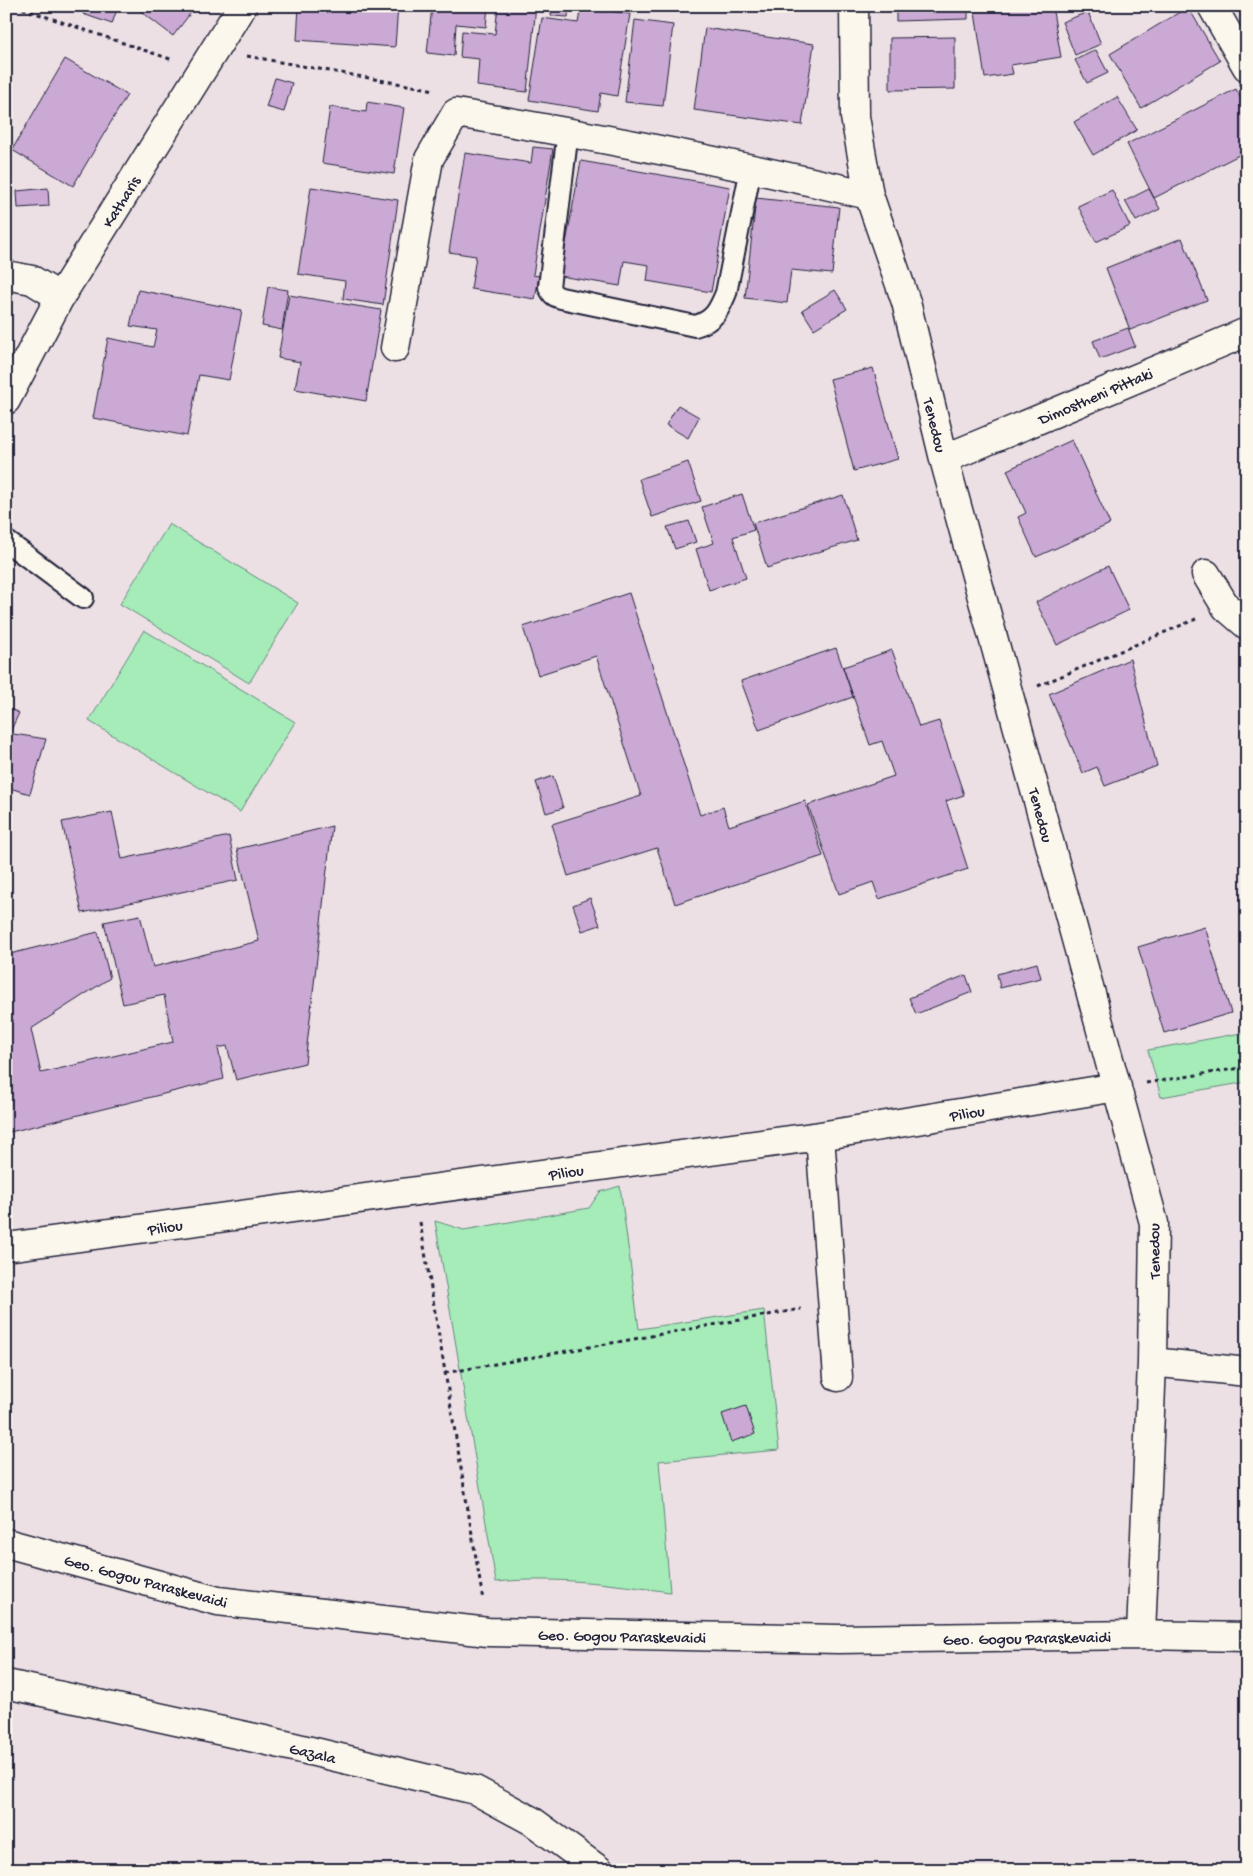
<svg xmlns="http://www.w3.org/2000/svg" width="1253" height="1876" viewBox="0 0 1253 1876" font-family="'Gochi Hand',sans-serif">
<style>
.green{fill:#a5ecb9;stroke:#64877a}
.building{fill:#caa9d4;stroke:#22223b}
.lines{fill:none;stroke-linecap:round;stroke-linejoin:round}
.service-casing{stroke:#22223b;stroke-width:24}
.minor-casing{stroke:#22223b;stroke-width:31}
.tertiary-casing{stroke:#22223b;stroke-width:31}
.path{stroke:#22223b;stroke-width:3;stroke-dasharray:4 4;stroke-linecap:butt}
.service{stroke:#fbf7ec;stroke-width:20}
.minor{stroke:#fbf7ec;stroke-width:28}
.tertiary{stroke:#fbf7ec;stroke-width:28}
.labels{text-anchor:middle;stroke-width:5;stroke-linejoin:round;paint-order:stroke}
.street-label{font-size:16px;fill:#22223b;stroke:#fbf7ec}
</style>
<rect width="100%" height="100%" fill="#ece0e5"/>
<filter id="ink" filterUnits="userSpaceOnUse"><feTurbulence type="fractalNoise" baseFrequency=".02" numOctaves="2"/><feDisplacementMap in="SourceGraphic" scale="10" xChannelSelector="R" yChannelSelector="G"/><feConvolveMatrix kernelMatrix="1 2 1 2 8 2 1 2 1" color-interpolation-filters="sRGB"/></filter>
<g filter="url(#ink)">
<!-- green -->
<path class="green" d="M169,524l129,79 -49,80 -129,-79z
M144,630l151,92 -55,90 -151,-91z
M1247,1032v50l-86,15 -13,-47z
M620,1186l19,143 125,-19 15,140 -120,11 11,131c-58,-8 -115,-16 -174,-10l-61,-361 29,9 125,-22 11,-16z"/>
<!-- building -->
<path class="building" d="M85,6h33l-6,18 -29,-10z
M134,6h62l-23,30z
M299,6h99l-3,41 -98,-7z
M432,6h56l-2,21 -30,-3 -2,32 -27,-3z
M498,6h38l-9,86 -50,-6 2,-27 -19,-2 2,-26 33,3z
M538,6h31l-1,11 -17,-1 1,-9z
M896,6h72v13l-72,2z
M974,6h78l9,51 -50,8 2,9 -28,4z
M581,7l49,7 -13,82 -16,-3 -3,18 -69,-11 13,-82 36,5z
M1188,7l32,54 -79,47 -31,-54z
M1088,12l13,32 -26,11 -13,-33z
M635,20l38,5 -10,81 -38,-4z
M705,28l109,16 -12,81 -108,-15z
M955,37v52l-65,1v-52z
M1096,50l12,23 -21,10 -12,-23z
M65,59l62,36 -54,91 -61,-36z
M275,78l17,5 -8,29 -18,-5z
M1236,89l11,21v41l-93,47 -27,-54z
M1117,97l20,33 -44,25 -19,-33z
M367,102l37,6 -10,66 -72,-11 8,-56 36,5z
M533,147l20,2 -20,126 6,1 -4,23 -64,-10 5,-33 -27,-4 16,-99 66,10z
M581,161l149,26 -19,105 -64,-11 2,-16 -25,-4 -4,25 -60,-10z
M311,187l87,13 -15,105 -40,-6 2,-18 -47,-7z
M48,188l1,18 -31,2 -1,-17z
M1149,189l11,20 -24,12 -11,-20z
M1112,190l18,36 -34,16 -18,-36z
M756,198l83,9 -7,67 -41,-4 -4,33 -42,-5z
M1182,238l25,62 -77,30 -24,-62z
M268,287l20,3 -6,40 -20,-4z
M138,290l104,20 -13,70 -30,-5 -12,61 -94,-18 15,-80 45,9 4,-17 -27,-4z
M835,290l12,19 -33,20 -12,-19z
M289,295l92,15 -15,91 -71,-12 5,-27 -22,-4z
M1128,328l7,18 -35,13 -7,-18z
M873,368l25,91 -44,12 -24,-92z
M678,405l21,12 -11,21 -22,-13z
M1072,440l38,84 -74,33 -18,-40 8,-4 -19,-43z
M688,462l13,39 -49,16 -13,-38z
M742,494l12,36 -21,7 13,41 -37,12 -13,-41 18,-6 -12,-36z
M843,495l14,45 -90,28 -14,-45z
M689,521l7,21 -21,7 -8,-22z
M1108,566l21,44 -72,35 -21,-43z
M629,593l71,222 23,-8 6,19 76,-25 18,55 -148,48 -18,-56 -89,28 -16,-52 89,-28 -45,-140 -58,19 -15,-48z
M836,648l17,49 -94,33 -18,-49z
M892,650l27,77 20,-6 25,74 -18,6 22,68 -89,30 -6,-17 -34,12 -31,-89 86,-29 -12,-35 -12,4 -27,-78z
M1130,659l27,107 -52,20 -8,-19 -14,6 -34,-79z
M6,707l13,6 -8,17 -5,-3z
M7,733l39,6 -16,55 -24,-7z
M553,776l10,32 -17,5 -10,-31z
M112,812l10,47 107,-23 9,44 -156,33 -20,-91z
M332,826l-27,237 -69,17 -9,-34 -9,2 6,31 -218,54v-178l92,-23 12,46 -79,51 10,44 132,-31 -9,-47 -41,9 -19,-82 36,-7 13,52 106,-26 -22,-92z
M590,898l10,27 -18,6 -9,-26z
M1205,927l26,86 -67,20 -26,-86z
M1037,963l4,15 -41,10 -3,-14z
M966,975l6,17 -56,22 -7,-16z
M746,1406l9,28 -24,8 -9,-28z"/>
<g class="lines">
<!-- service casing -->
<g class="service-casing">
<path id="service" d="M568,131l-19,156c3,7 5,9 12,11l134,28c19,-5 24,-16 31,-33l25,-125
M6,541l77,57"/>
</g>
<!-- minor casing -->
<g class="minor-casing">
<path id="minor" d="M854,6l1,111 14,78 37,107 38,157 210,764 -2,139 -11,273
M1212,6l35,61
M6,275l26,5 28,17
M395,348l34,-189 27,-46c139,23 276,50 413,82
M944,459l303,-127
M1206,574l20,33 21,18
M820,1136l18,241
M14,1246l806,-110 297,-49
M1152,1362l95,10
M6,1543l212,58 270,31 350,7 303,-4 106,2
M6,1684l258,56 211,50 57,31 67,49"/>
</g>
<!-- tertiary casing -->
<g class="tertiary-casing">
<path id="tertiary" d="M6,400l54,-103 182,-291"/>
</g>
<!-- path -->
<path class="path" d="M15,6l158,54
M247,56l188,34
M1038,686l158,-67
M1146,1083l101,-16
M420,1222l63,378
M445,1373l356,-64"/>
<!-- service -->
<use href="#service" class="service"/>
<!-- minor -->
<use href="#minor" class="minor"/>
<!-- tertiary -->
<use href="#tertiary" class="tertiary"/>
</g>
</g>
<g class="labels">
<!-- street labels -->
<g class="street-label">
<text transform="translate(120 201) rotate(-58)" y="6">Katharis</text>
<text transform="translate(1095 395) rotate(-23)" y="6">Dimostheni Pittaki</text>
<text transform="translate(936 425) rotate(76)" y="6">Tenedou</text>
<text transform="translate(1042 815) rotate(75)" y="6">Tenedou</text>
<text transform="translate(967 1112) rotate(-9)" y="6">Piliou</text>
<text transform="translate(566 1171) rotate(-8)" y="6">Piliou</text>
<text transform="translate(165 1226) rotate(-8)" y="6">Piliou</text>
<text transform="translate(1153 1251) rotate(-91)" y="6">Tenedou</text>
<text transform="translate(146 1580) rotate(15)" y="6">Geo. Gogou Paraskevaidi</text>
<text transform="translate(622 1635) rotate(1)" y="6">Geo. Gogou Paraskevaidi</text>
<text transform="translate(1027 1637) rotate(-1)" y="6">Geo. Gogou Paraskevaidi</text>
<text transform="translate(313 1752) rotate(13)" y="6">Gazala</text>
</g>
</g>
<!-- margin -->
<rect width="1253" height="1876" fill="none" stroke="#fbf7ec" stroke-width="25"/>
<rect x="12" y="12" width="1228" height="1851" fill="none" stroke="#22223b" stroke-width="2" filter="url(#ink)"/>
</svg>
